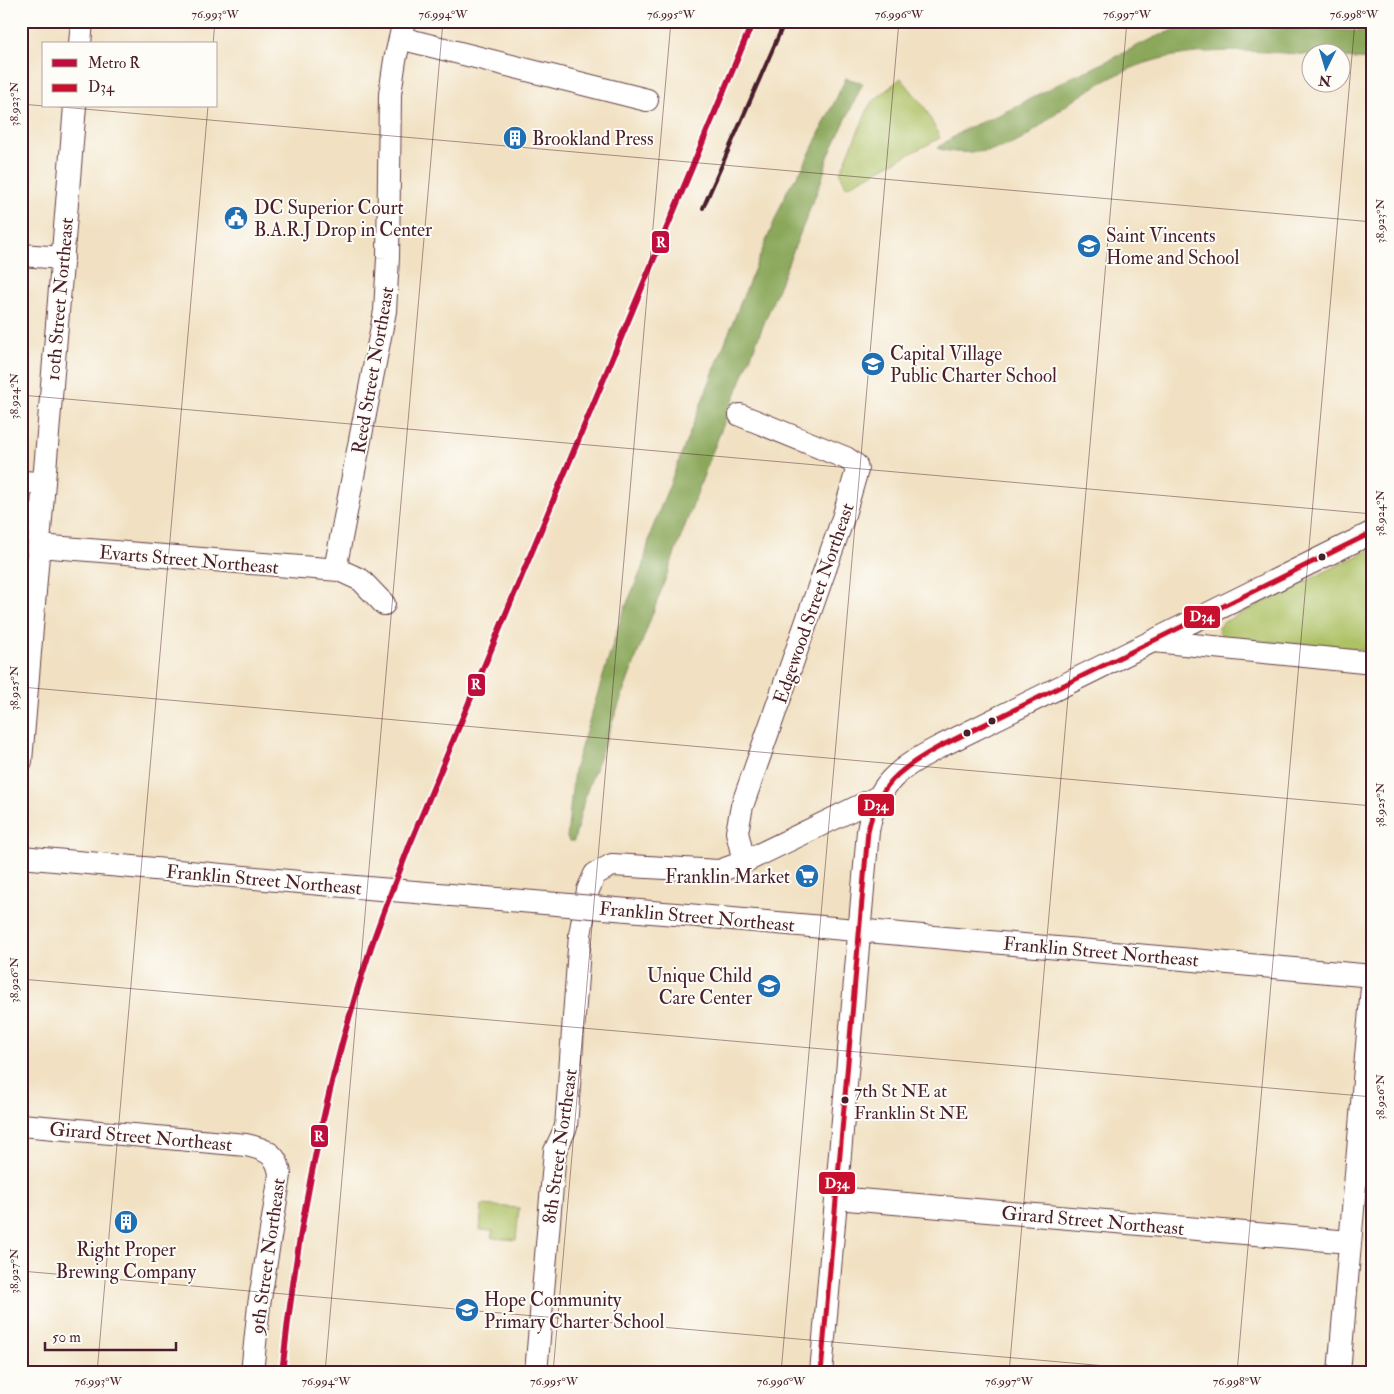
<svg xmlns="http://www.w3.org/2000/svg" width="1394" height="1394" viewBox="0 0 1394 1394" font-family="'IM FELL Double Pica',serif">
<style>
.green{fill:#adc165;stroke:#7c7048}
.forest{fill:#8aa75a;stroke:#6a6342}
.lines{fill:none;stroke-linecap:round;stroke-linejoin:round}
.minor-casing{stroke:#633c42;stroke-width:24}
.minor{stroke:#fff;stroke-width:22}
.rail{stroke:#4a1f2b;stroke-width:4}
.minor-bridge-casing{stroke:#633c42;stroke-width:24;stroke-linecap:butt}
.minor-bridge{stroke:#fff;stroke-width:22}
.bus-1-casing{stroke:#fdfcf7;stroke-width:9}
.bus-1{stroke:#c8102e;stroke-width:5}
.metro-1-casing{stroke:#fdfcf7;stroke-width:10}
.metro-1{stroke:#bf0d3e;stroke-width:6}
.ticks{fill:none;stroke:#4a1f2b;stroke-width:1;stroke-opacity:0.45}
.bus-dot{fill:#4a1f2b;stroke:#fdfcf7;stroke-width:2}
.labels{text-anchor:middle;stroke-width:4;stroke-linejoin:round;paint-order:stroke}
.bus-label{font-size:18px;fill:#4a1f2b;stroke:#fdfcf7;text-anchor:start}
.poi-label{font-size:19px;fill:#4a1f2b;stroke:#fdfcf7;text-anchor:start}
.street-label{font-size:19px;fill:#4a1f2b;stroke:#fdfcf7}
.line-badge{stroke:#fdfcf7;stroke-width:2}
.badge-label{font-size:14px;text-anchor:middle;font-weight:bold;fill:#fff}
.neatline{fill:none;stroke:#4a1f2b;stroke-width:2}
.ticks-label{font-size:12px;text-anchor:middle;fill:#4a1f2b}
</style>
<rect width="100%" height="100%" fill="#fdfcf7"/>
<filter id="ink" filterUnits="userSpaceOnUse"><feTurbulence type="fractalNoise" baseFrequency=".02" numOctaves="2"/><feDisplacementMap in="SourceGraphic" scale="10" xChannelSelector="R" yChannelSelector="G"/><feConvolveMatrix kernelMatrix="1 2 1 2 8 2 1 2 1" color-interpolation-filters="sRGB"/></filter>
<filter id="wash" filterUnits="userSpaceOnUse"><feTurbulence type="fractalNoise" baseFrequency=".0096" numOctaves="4" result="noise"/><feDisplacementMap in="SourceGraphic" scale="20" xChannelSelector="R" yChannelSelector="G"/><feGaussianBlur stdDeviation="1.12" result="paint"/><feColorMatrix in="noise" values="0 0 0 0 0 0 0 0 0 0 0 0 0 0 0 0 0 1.4 0 .05"/><feComposite in="paint" operator="in"/></filter>
<g filter="url(#wash)">
<rect width="100%" height="100%" fill="#f1e1c2"/>
<!-- green -->
<path class="green" d="M901,78l24,30 15,30 -94,49 -6,-14 30,-69z
M1373,548v103l-148,-13 -6,-5 -1,-5 4,-5z
M482,1205l37,3 -3,32 -24,-2 1,-7 -13,-1z"/>
<!-- forest -->
<path class="forest" d="M1208,24l165,8v28l-31,-2v-6h-30l-1,3c-50,-4 -105,-8 -155,5 -31,8 -62,26 -88,44 -15,10 -28,23 -42,33 -23,15 -64,20 -89,11l28,-19 38,-16 69,-36 19,-8 64,-32 24,-9z
M846,78l17,5 -35,74 -6,22 -110,274 -127,343 -11,45h-4l-3,-3 7,-68 48,-155 21,-49 8,-34 91,-233 45,-108 16,-24z"/>
</g>
<g filter="url(#ink)">
<g class="lines">
<!-- minor casing -->
<g class="minor-casing">
<path id="minor" d="M400,38l247,62
M80,44l2,-23
M21,255l42,3
M740,415l106,43 10,7 1,5 -14,48 -101,288 -5,26 7,30
M21,482l23,1
M39,546l300,24 22,10 23,24
M339,570l-2,-11 48,-248 3,-53 2,-164 5,-34 9,-39
M1154,641l219,22
M21,761l54,-655
M21,857l323,29
M687,915l686,61
M21,1125l225,20c19,4 32,9 34,30l-21,130 -7,68
M836,1198l514,44
M536,1373l19,-222 11,-24 14,-192 8,-45 7,-16 17,-9 107,6 25,-9 134,-65
M821,1373l47,-542c8,-48 32,-63 71,-84l434,-215
M1339,1373l34,-398"/>
</g>
<!-- minor -->
<use href="#minor" class="minor"/>
<!-- rail -->
<path class="rail" d="M703,208l82,-187"/>
<!-- minor-bridge casing -->
<g class="minor-bridge-casing">
<path id="minor-bridge" d="M344,886l343,29"/>
</g>
<!-- minor-bridge -->
<use href="#minor-bridge" class="minor-bridge"/>
<!-- bus-1 casing -->
<g class="bus-1-casing">
<path id="bus-1" d="M821,1373l47,-542c10,-46 31,-62 71,-84l434,-215"/>
</g>
<!-- bus-1 -->
<use href="#bus-1" class="bus-1"/>
<!-- metro-1 casing -->
<g class="metro-1-casing">
<path id="metro-1" d="M282,1373c15,-145 43,-288 89,-426 12,-35 26,-69 39,-103l343,-823"/>
</g>
<!-- metro-1 -->
<use href="#metro-1" class="metro-1"/>
</g>
</g>
<!-- ticks -->
<path class="ticks" d="M213,44l2,-23M21,104l23,2M50,106l1323,116M21,395l1352,119M21,687l1352,119M21,979l1352,118M21,1271l1165,102M97,1373l111,-1267M325,1373l118,-1352M553,1373l118,-1352M781,1373l118,-1352M1009,1373l118,-1352M1237,1373l118,-1352"/>
<!-- icons -->
<defs>
<g id="building-disc" transform="scale(1.25)"><circle r="9.5" fill="#1f6fb2" stroke="#fdfcf7"/><path d="M-4-6H4V6H1V3H-1V6H-4ZM-2.5-4.3h1.7v1.8h-1.7ZM.8-4.3h1.7v1.8H.8ZM-2.5-1h1.7V.8h-1.7ZM.8-1h1.7V.8H.8Z" fill="#fff"/></g>
<g id="civic-disc" transform="scale(1.25)"><circle r="9.5" fill="#1f6fb2" stroke="#fdfcf7"/><path d="M-.6-6.5H3V-4.5H.6V-3L4-1V1h2V6H-6V1h2V-1L-.6-3ZM-1.2 2.5V6h2.4V2.5Z" fill="#fff"/></g>
<g id="school-disc" transform="scale(1.25)"><circle r="9.5" fill="#1f6fb2" stroke="#fdfcf7"/><path d="M0-5L7-2L0 1L-7-2ZM-4 1L0 2.5L4 1V4Q0 6-4 4Z" fill="#fff"/></g>
<g id="supermarket-disc" transform="scale(1.25)"><circle r="9.5" fill="#1f6fb2" stroke="#fdfcf7"/><path d="M-6-5.5h2.5l.6 2H6L4.5 2H-2.5L-4.4-4H-6ZM-1.5 3.2a1.3 1.3 0 1 0 .1 0ZM3 3.2a1.3 1.3 0 1 0 .1 0Z" fill="#fff"/></g>
</defs>
<g fill-rule="evenodd">
<use href="#building-disc" x="515" y="138"/>
<use href="#civic-disc" x="236" y="218"/>
<use href="#school-disc" x="1089" y="246"/>
<use href="#school-disc" x="873" y="364"/>
<use href="#supermarket-disc" x="807" y="876"/>
<use href="#school-disc" x="769" y="986"/>
<use href="#building-disc" x="126" y="1222"/>
<use href="#school-disc" x="467" y="1310"/>
</g>
<!-- markers -->
<g class="bus-dot">
<circle cx="1322" cy="557" r="4.5"/>
<circle cx="992" cy="721" r="4.5"/>
<circle cx="967" cy="733" r="4.5"/>
<circle cx="845" cy="1100" r="4.5"/>
</g>
<g class="labels">
<!-- bus labels -->
<g class="bus-label">
<text x="854" y="1097">7th St NE at<tspan x="854" dy="22">Franklin St NE</tspan></text>
</g>
<!-- poi labels -->
<g class="poi-label">
<text x="532" y="145">Brookland Press</text>
<text x="254" y="214">DC Superior Court<tspan x="254" dy="22">B.A.R.J Drop in Center</tspan></text>
<text x="1106" y="242">Saint Vincents<tspan x="1106" dy="22">Home and School</tspan></text>
<text x="890" y="360">Capital Village<tspan x="890" dy="22">Public Charter School</tspan></text>
<text x="790" y="883" text-anchor="end">Franklin Market</text>
<text x="752" y="982" text-anchor="end">Unique Child<tspan x="752" dy="22">Care Center</tspan></text>
<text x="126" y="1256" text-anchor="middle">Right Proper<tspan x="126" dy="22">Brewing Company</tspan></text>
<text x="484" y="1306">Hope Community<tspan x="484" dy="22">Primary Charter School</tspan></text>
</g>
<!-- street labels -->
<g class="street-label">
<text transform="translate(59 299) rotate(-85)" y="7">10th Street Northeast</text>
<text transform="translate(372 370) rotate(-80)" y="7">Reed Street Northeast</text>
<text transform="translate(189 559) rotate(5)" y="7">Evarts Street Northeast</text>
<text transform="translate(813 603) rotate(-71)" y="7">Edgewood Street Northeast</text>
<text transform="translate(264 879) rotate(5)" y="7">Franklin Street Northeast</text>
<text transform="translate(697 916) rotate(5)" y="7">Franklin Street Northeast</text>
<text transform="translate(1101 951) rotate(5)" y="7">Franklin Street Northeast</text>
<text transform="translate(141 1136) rotate(5)" y="7">Girard Street Northeast</text>
<text transform="translate(559 1146) rotate(-82)" y="7">8th Street Northeast</text>
<text transform="translate(1093 1220) rotate(5)" y="7">Girard Street Northeast</text>
<text transform="translate(267 1256) rotate(-82)" y="7">9th Street Northeast</text>
</g>
</g>
<g class="line-badge">
<rect x="651" y="230" width="19" height="24" rx="5" fill="#bf0d3e"/>
<rect x="1183" y="605" width="38" height="24" rx="5" fill="#c8102e"/>
<rect x="467" y="673" width="19" height="24" rx="5" fill="#bf0d3e"/>
<rect x="857" y="793" width="38" height="24" rx="5" fill="#c8102e"/>
<rect x="310" y="1124" width="19" height="24" rx="5" fill="#bf0d3e"/>
<rect x="818" y="1171" width="38" height="24" rx="5" fill="#c8102e"/>
</g>
<g class="badge-label">
<text x="661" y="247">R</text>
<text x="1202" y="621">D34</text>
<text x="476" y="689">R</text>
<text x="876" y="810">D34</text>
<text x="319" y="1141">R</text>
<text x="837" y="1188">D34</text>
</g>
<!-- margin -->
<rect width="1394" height="1394" fill="none" stroke="#fdfcf7" stroke-width="55"/>
<!-- legend -->
<rect x="42" y="42" width="175" height="65" fill="#fdfcf7" stroke="#b5a4a5"/>
<rect x="52" y="59" width="25" height="8" fill="#bf0d3e" stroke="#b5a4a5"/>
<text x="88" y="68" font-size="15" fill="#4a1f2b">Metro R</text>
<rect x="52" y="84" width="25" height="8" fill="#c8102e" stroke="#b5a4a5"/>
<text x="88" y="92" font-size="15" fill="#4a1f2b">D34</text>
<!-- north arrow -->
<g transform="translate(1326 68) rotate(185)"><circle r="24" fill="#fdfcf7" stroke="#b5a4a5"/>
<path d="M0-4L9 19L0 12L-9 19Z" fill="#1f6fb2"/>
<text y="-8" font-size="14" font-weight="bold" text-anchor="middle" fill="#4a1f2b">N</text>
</g>
<!-- scale -->
<path d="M45 1342v8h131v-8" fill="none" stroke="#4a1f2b" stroke-width="2.5"/>
<text x="52" y="1342" font-size="15" fill="#4a1f2b" stroke="#fdfcf7" stroke-width="4" paint-order="stroke">50 m</text>
<rect x="28" y="28" width="1338" height="1338" class="neatline"/>
<g class="ticks-label">
<text x="215" y="18">76.993°W</text>
<text x="443" y="18">76.994°W</text>
<text x="671" y="18">76.995°W</text>
<text x="899" y="18">76.996°W</text>
<text x="1127" y="18">76.997°W</text>
<text x="1354" y="18">76.998°W</text>
<text transform="translate(14 104) rotate(-90)" y="4">38.923°N</text>
<text transform="translate(1380 221) rotate(-90)" y="4">38.923°N</text>
<text transform="translate(14 396) rotate(-90)" y="4">38.924°N</text>
<text transform="translate(1380 513) rotate(-90)" y="4">38.924°N</text>
<text transform="translate(14 688) rotate(-90)" y="4">38.925°N</text>
<text transform="translate(1380 805) rotate(-90)" y="4">38.925°N</text>
<text transform="translate(14 980) rotate(-90)" y="4">38.926°N</text>
<text transform="translate(1380 1097) rotate(-90)" y="4">38.926°N</text>
<text transform="translate(14 1271) rotate(-90)" y="4">38.927°N</text>
<text x="98" y="1385">76.993°W</text>
<text x="326" y="1385">76.994°W</text>
<text x="554" y="1385">76.995°W</text>
<text x="781" y="1385">76.996°W</text>
<text x="1009" y="1385">76.997°W</text>
<text x="1237" y="1385">76.998°W</text>
</g>
</svg>
